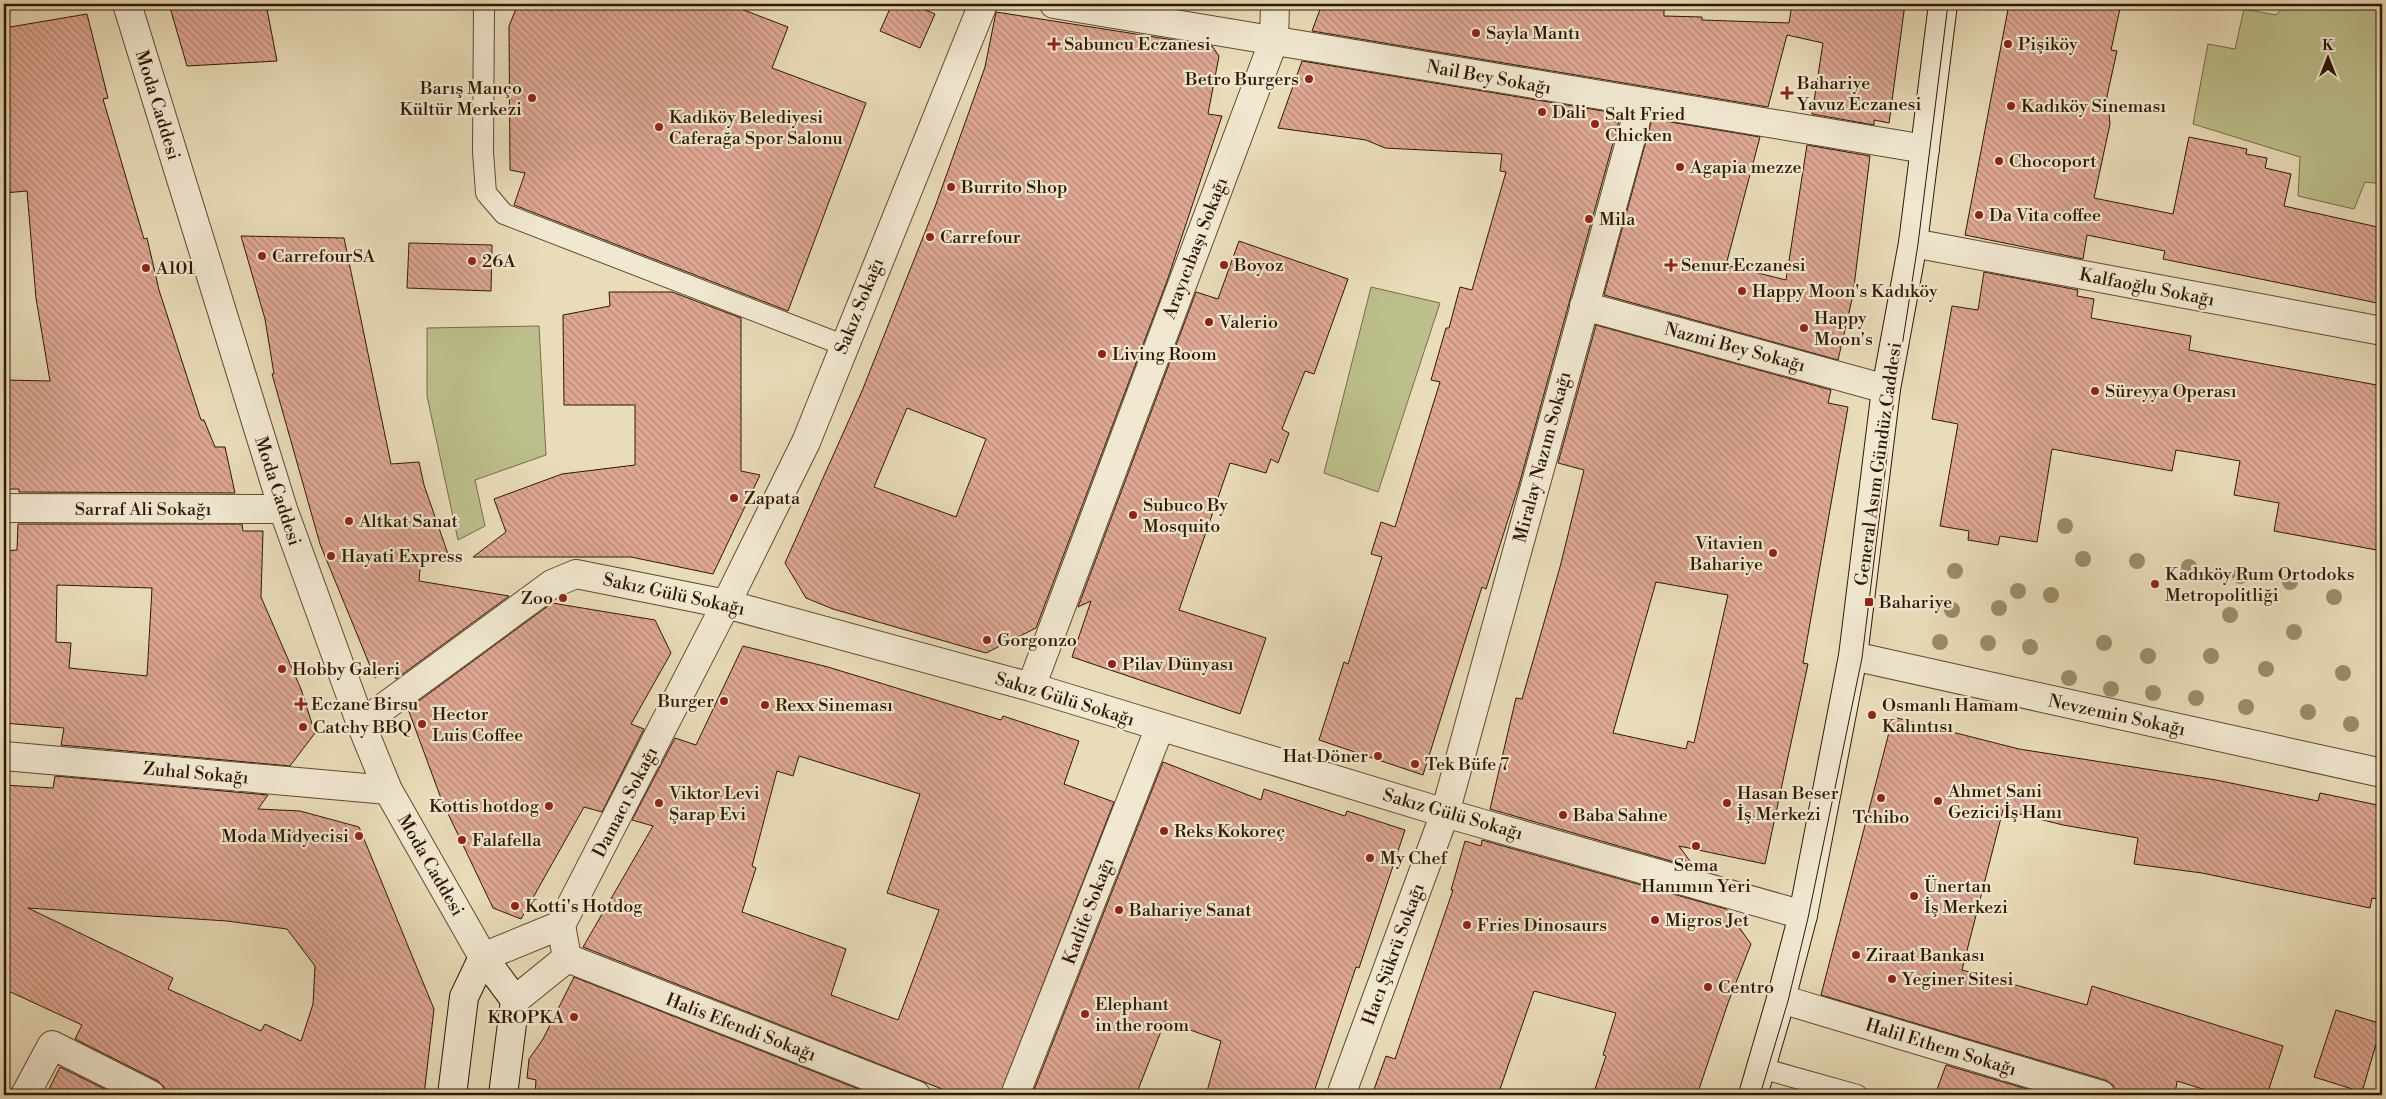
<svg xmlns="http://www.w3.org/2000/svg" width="2386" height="1099" viewBox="0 0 2386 1099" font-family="'Libre Bodoni',serif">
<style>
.garden{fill:#bcbf8b;stroke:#766c46}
.building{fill:url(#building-back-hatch);stroke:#2f1802;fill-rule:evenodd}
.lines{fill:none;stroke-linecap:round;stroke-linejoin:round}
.lane-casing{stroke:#5e4930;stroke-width:22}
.street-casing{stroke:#5e4930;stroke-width:30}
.secondary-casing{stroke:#2f1802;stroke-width:30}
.lane{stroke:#f1e8d1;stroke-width:20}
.street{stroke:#f1e8d1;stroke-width:28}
.secondary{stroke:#f1e8d1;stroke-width:28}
.tram{stroke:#2f1802;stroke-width:1}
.tree{fill:#9a8c6a}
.poi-dot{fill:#8f2418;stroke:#f1e8d1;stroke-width:2}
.labels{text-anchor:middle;stroke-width:4.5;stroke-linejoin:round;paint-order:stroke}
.poi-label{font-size:18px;fill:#2f1802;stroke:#f1e8d1;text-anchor:start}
.street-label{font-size:18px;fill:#2f1802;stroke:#f1e8d1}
</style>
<defs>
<pattern id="building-back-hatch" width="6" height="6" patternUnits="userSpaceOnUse" patternTransform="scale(1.25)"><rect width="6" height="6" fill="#dfa895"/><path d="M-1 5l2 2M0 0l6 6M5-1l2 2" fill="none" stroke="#b58877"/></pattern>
</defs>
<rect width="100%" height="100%" fill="#e9dcb8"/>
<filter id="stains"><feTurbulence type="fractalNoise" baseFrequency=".004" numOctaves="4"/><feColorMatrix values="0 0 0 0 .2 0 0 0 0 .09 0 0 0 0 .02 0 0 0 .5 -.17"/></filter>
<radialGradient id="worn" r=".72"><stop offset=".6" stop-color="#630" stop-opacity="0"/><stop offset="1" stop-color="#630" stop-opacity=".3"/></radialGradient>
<!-- garden -->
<path class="garden" d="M2286,4h96v180l-17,-2 -11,27 -56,-13 2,-39 -107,-33 15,-80 27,5 9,-40 32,6z
M1371,287l69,16 -62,189 -54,-19z
M539,326l7,129 -71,25 10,46 -27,14 -31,-144v-68z"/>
<!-- building -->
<path class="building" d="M169,4h97l11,57 -90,5z
M518,4h210l60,23 -16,41 94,35 -78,208 -274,-106 11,-32 -15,-3 -1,-144z
M892,4h20l23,10 -15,34 -40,-17z
M1322,4h342v12l38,1v3l87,3 3,-19h113l-16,119 -15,-3v5l-62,-11 11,-71 -36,-8 -19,72 -456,-76z
M2009,4h112l-10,46 6,1 -10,45 3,28 -16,74 79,16 16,-77 58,12 -1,5 21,4 -2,10 26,6 -7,32 98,22v76l-219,-45 2,-8 -78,-16 -4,24 -118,-24z
M996,12l216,34 7,10 -11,58 14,2 -55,165 -131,347 -50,25 -153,-44 -27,-11 -21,-35 77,-172 73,-184 50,-140zM907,408l79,31 -30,78 -82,-30z
M87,14l21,84 -5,1 41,140 3,-1 12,52 42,130h3l11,27h10l10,46 -216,-1v-3h-15v-109l46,1 -14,-83 -9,-107 -23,2v-165z
M1302,61l319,53 -102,371 -33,104 -4,-2 -59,188 -104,-35 25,-78 4,2 34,-107 -11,-3 10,-32 14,5 45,-145 -9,-2 15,-52h3l11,-41 12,3 34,-118 -6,-1 2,-17 -117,-6 -19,-8 -88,-12z
M1652,119l108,18 -34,128 60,15 21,-135 63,11 -17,139 -15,65 -234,-65z
M241,236l103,2 47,226 28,-2 5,23 25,72h-28l-2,24 90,15 -113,83 -5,-13 -16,12 -55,-134 -48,-170h2l-9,-55z
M1239,241l109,38 -34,95 -9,-3 -23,58 7,4 -11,30 -7,-4 -5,14 -36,-10 -51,147 87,28 -26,76 -168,-57 19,-56 -13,6 118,-315 22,7z
M409,243l83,2 -1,46 -84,-3z
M1984,272l94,18 -1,6 17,3 -3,19 100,18 -2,14 193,36v165l-108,-20 5,-28 -45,-8 6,-34 -64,-11 -4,21 -120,-22 -15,93 -37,-6 -2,9 -30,-5 1,-9 -29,-5 18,-102 -26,-5 20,-113 26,4z
M609,292h63l69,26v153l19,4 -47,99 -82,-17h-158l33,-25 -12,-33 68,-25 73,-9v-60h-71l-1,-90 47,-9z
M1596,325l235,65 -3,13 20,4 -45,256 5,1 -43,200 -86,-18 16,22 -205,-59 26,-111 6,1 38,-132 24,-97 -26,-7zM1656,582l72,13 -34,148 -6,-2 -2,8 -73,-16z
M18,524h224l1,7h20l-2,66 40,92 14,44 -25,33 -229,-21 3,-17 -60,-5v-172l13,-1zM57,585l95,3 -5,88 -78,-8 2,-25 -15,-1z
M552,603l103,17 16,33 -40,71 13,5 -42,83 -18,-5 -63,112 -28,-11 -51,-107 -34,-92z
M743,646l85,21 173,53 2,-4 76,25 -15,43 50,18 -114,293h-43l-374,-148 70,-121 -21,-6 43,-82 21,7zM799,756l121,38 -33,99 52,17 -41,110 -67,-25 15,-46 -104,-37 14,-44 -4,-2 25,-95 16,5z
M1893,717l126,32 197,31 102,21 2,-8 62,13v94l-10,-2 -2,10 -168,-35 -68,-9 4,-26 -75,-13 -60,-15 -41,160 125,35 5,-19 191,60 -16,49h-45l-45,-14 -2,14h-59l-3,-10 -8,-5 -284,-85z
M1163,762l98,38 3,-11 81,27 2,-5 58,19 -46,138 -3,-1 -43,128h-107l15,-54 -56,-20 -29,74h-104z
M55,776l213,19 -10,14 42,2 59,16 75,182 -10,86h-258l-2,-8 -6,-6 -83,-42 7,-14 -78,-36v-204l49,3zM28,908l199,13 60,8 28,37 -2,38 -12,37 -36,-17 -4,7 -93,-42 5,-11z
M1482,840l244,69 25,35 -23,59 -31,92h-104l13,-39 -3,-1 13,-42 -82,-22 -36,104h-126l14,-39 9,3 58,-169h-2l14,-49 16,5z
M574,977l292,115 -1,3h-330l1,-15 -9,-2 2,-19 14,-20z
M2336,1010l46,14 -20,68 -48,-15z
M1946,1065l101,30h-112z
M60,1067l57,28h-71z"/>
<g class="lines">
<!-- lane casing -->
<g class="lane-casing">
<path id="lane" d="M484,4l-1,148 3,41 18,21 339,131
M1761,1068l96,27"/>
</g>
<!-- street casing -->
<g class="street-casing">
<path id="street" d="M127,4l156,505 78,215 27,66 95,167 78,-32 165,-321 80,-162 177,-438
M1054,4l871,145
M1913,243l469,88
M1584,306l302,83
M4,508l279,1
M1853,656l529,117
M1031,687l243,-647 1,-36
M361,724l191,-140 24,-10 150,30 305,83 414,126 358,102
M4,756l384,34
M561,925l6,33 349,137
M1781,999l320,96
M515,1000l52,-42
M25,1095l27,-50 99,50
M1015,1095l145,-368
M1341,1095l104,-282 196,-711"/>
</g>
<!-- secondary casing -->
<g class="secondary-casing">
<path id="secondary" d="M452,1095l12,-98 19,-40 32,43 -12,95
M1753,1095l28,-96 22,-84 50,-259 33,-267 27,-146 30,-239"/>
</g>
<!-- lane -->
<use href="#lane" class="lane"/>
<!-- street -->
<use href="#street" class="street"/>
<!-- secondary -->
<use href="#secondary" class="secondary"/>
<!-- tram -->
<path class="tram" d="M1760,1095l28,-94 20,-83 54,-260 33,-267 23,-147 30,-240"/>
</g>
<!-- trees -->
<g class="tree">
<circle cx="2065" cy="526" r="8"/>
<circle cx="2083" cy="559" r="8"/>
<circle cx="2137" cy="561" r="8"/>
<circle cx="2189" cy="567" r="8"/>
<circle cx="1955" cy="571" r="8"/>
<circle cx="2240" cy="576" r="8"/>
<circle cx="2290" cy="582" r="8"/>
<circle cx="2018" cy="591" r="8"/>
<circle cx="2051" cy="595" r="8"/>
<circle cx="2334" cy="597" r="8"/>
<circle cx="1999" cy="608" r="8"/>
<circle cx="1952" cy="610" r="8"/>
<circle cx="2230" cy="615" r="8"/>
<circle cx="2294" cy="632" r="8"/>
<circle cx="1940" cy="642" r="8"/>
<circle cx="1988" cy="643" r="8"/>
<circle cx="2104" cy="643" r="8"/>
<circle cx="2030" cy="647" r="8"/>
<circle cx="2148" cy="656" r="8"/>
<circle cx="2211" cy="656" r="8"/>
<circle cx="2266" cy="669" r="8"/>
<circle cx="2343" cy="673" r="8"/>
<circle cx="2069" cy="678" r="8"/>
<circle cx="2111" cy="689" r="8"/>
<circle cx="2153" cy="693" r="8"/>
<circle cx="2196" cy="698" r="8"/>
<circle cx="2246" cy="707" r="8"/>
<circle cx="2308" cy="712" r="8"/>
<circle cx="2351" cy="724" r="8"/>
</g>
<!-- markers -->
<g class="poi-dot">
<circle cx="1476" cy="33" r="5"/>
<path d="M1051.5 36.5h5v5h5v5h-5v5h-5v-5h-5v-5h5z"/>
<circle cx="2008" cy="44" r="5"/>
<circle cx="1309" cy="79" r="5"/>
<path d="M1784.5 85.5h5v5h5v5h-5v5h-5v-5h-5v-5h5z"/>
<circle cx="532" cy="98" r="5"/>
<circle cx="2011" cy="106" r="5"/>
<circle cx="1542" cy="112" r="5"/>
<circle cx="1595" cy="124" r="5"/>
<circle cx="659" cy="127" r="5"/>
<circle cx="1999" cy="161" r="5"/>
<circle cx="1680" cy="167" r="5"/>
<circle cx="951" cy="187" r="5"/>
<circle cx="1979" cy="215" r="5"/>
<circle cx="1589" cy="219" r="5"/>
<circle cx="930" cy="237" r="5"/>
<circle cx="262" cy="256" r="5"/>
<circle cx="472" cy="261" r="5"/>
<circle cx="1224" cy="265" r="5"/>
<path d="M1668.5 257.5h5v5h5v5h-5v5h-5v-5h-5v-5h5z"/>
<circle cx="146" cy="268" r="5"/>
<circle cx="1742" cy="291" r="5"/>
<circle cx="1209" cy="322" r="5"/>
<circle cx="1804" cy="328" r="5"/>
<circle cx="1102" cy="354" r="5"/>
<circle cx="2095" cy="391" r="5"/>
<circle cx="734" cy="498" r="5"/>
<circle cx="1133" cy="515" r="5"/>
<circle cx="349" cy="521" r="5"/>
<circle cx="1773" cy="553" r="5"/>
<circle cx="331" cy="556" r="5"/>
<circle cx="2155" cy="584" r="5"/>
<circle cx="563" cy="598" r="5"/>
<rect x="1864" y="597" width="10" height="10" rx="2.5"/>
<circle cx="987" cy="640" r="5"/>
<circle cx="1112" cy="664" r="5"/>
<circle cx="282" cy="669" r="5"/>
<circle cx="724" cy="701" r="5"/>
<path d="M298.5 696.5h5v5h5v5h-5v5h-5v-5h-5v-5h5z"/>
<circle cx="765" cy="705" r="5"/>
<circle cx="1872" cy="715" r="5"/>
<circle cx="422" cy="724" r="5"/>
<circle cx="303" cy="727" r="5"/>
<circle cx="1378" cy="756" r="5"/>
<circle cx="1415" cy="764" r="5"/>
<circle cx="1881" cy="798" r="5"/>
<circle cx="1938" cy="801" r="5"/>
<circle cx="659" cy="803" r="5"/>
<circle cx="1727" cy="803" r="5"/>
<circle cx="549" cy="806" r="5"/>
<circle cx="1563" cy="815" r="5"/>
<circle cx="1164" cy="831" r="5"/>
<circle cx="359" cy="836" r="5"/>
<circle cx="462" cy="840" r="5"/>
<circle cx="1696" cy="846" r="5"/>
<circle cx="1370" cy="858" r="5"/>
<circle cx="1914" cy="896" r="5"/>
<circle cx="515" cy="906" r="5"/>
<circle cx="1119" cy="910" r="5"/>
<circle cx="1655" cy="920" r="5"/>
<circle cx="1467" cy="925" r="5"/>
<circle cx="1856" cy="955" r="5"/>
<circle cx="1892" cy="979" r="5"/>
<circle cx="1708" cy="987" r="5"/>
<circle cx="1085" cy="1014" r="5"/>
<circle cx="574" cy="1017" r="5"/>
</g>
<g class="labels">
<!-- poi labels -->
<g class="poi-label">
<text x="1486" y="39">Sayla Mantı</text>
<text x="1064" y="50">Sabuncu Eczanesi</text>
<text x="2018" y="50">Pişiköy</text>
<text x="1299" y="85" text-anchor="end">Betro Burgers</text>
<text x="1797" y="89">Bahariye<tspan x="1797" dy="21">Yavuz Eczanesi</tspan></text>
<text x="522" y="94" text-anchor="end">Barış Manço<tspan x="522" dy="21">Kültür Merkezi</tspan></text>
<text x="2021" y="112">Kadıköy Sineması</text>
<text x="1552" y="118">Dali</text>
<text x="1605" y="120">Salt Fried<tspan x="1605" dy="21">Chicken</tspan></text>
<text x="669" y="123">Kadıköy Belediyesi<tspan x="669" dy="21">Caferağa Spor Salonu</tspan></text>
<text x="2009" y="167">Chocoport</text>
<text x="1690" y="173">Agapia mezze</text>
<text x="961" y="193">Burrito Shop</text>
<text x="1989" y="221">Da Vita coffee</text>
<text x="1599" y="225">Mila</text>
<text x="940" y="243">Carrefour</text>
<text x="272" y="262">CarrefourSA</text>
<text x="482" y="267">26A</text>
<text x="1234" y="271">Boyoz</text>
<text x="1681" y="271">Senur Eczanesi</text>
<text x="156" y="274">A101</text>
<text x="1752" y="297">Happy Moon's Kadıköy</text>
<text x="1814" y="324">Happy<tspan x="1814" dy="21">Moon's</tspan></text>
<text x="1219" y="328">Valerio</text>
<text x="1112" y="360">Living Room</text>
<text x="2105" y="397">Süreyya Operası</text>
<text x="744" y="504">Zapata</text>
<text x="1143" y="511">Subuco By<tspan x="1143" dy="21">Mosquito</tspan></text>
<text x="359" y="527">Altkat Sanat</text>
<text x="1763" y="549" text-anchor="end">Vitavien<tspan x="1763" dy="21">Bahariye</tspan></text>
<text x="341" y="562">Hayati Express</text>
<text x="2165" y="580">Kadıköy Rum Ortodoks<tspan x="2165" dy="21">Metropolitliği</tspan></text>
<text x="553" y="604" text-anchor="end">Zoo</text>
<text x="1879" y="608">Bahariye</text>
<text x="997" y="646">Gorgonzo</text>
<text x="1122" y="670">Pilav Dünyası</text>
<text x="292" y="675">Hobby Galeri</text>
<text x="714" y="707" text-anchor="end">Burger</text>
<text x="311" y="710">Eczane Birsu</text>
<text x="775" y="711">Rexx Sineması</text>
<text x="1882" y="711">Osmanlı Hamam<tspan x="1882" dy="21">Kalıntısı</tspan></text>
<text x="432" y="720">Hector<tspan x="432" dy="21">Luis Coffee</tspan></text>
<text x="313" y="733">Catchy BBQ</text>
<text x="1368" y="762" text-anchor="end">Hat Döner</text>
<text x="1425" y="770">Tek Büfe 7</text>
<text x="1948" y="797">Ahmet Sani<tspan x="1948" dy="21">Gezici İş Hanı</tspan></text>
<text x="669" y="799">Viktor Levi<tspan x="669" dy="21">Şarap Evi</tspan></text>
<text x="1737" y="799">Hasan Beser<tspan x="1737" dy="21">İş Merkezi</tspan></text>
<text x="539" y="812" text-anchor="end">Kottis hotdog</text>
<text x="1573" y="821">Baba Sahne</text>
<text x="1881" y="823" text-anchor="middle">Tchibo</text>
<text x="1174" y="837">Reks Kokoreç</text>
<text x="349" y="842" text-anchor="end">Moda Midyecisi</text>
<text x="472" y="846">Falafella</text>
<text x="1380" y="864">My Chef</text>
<text x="1696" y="871" text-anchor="middle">Sema<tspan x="1696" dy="21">Hanımın Yeri</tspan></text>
<text x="1924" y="892">Ünertan<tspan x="1924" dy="21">İş Merkezi</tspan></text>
<text x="525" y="912">Kotti's Hotdog</text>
<text x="1129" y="916">Bahariye Sanat</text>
<text x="1665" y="926">Migros Jet</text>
<text x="1477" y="931">Fries Dinosaurs</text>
<text x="1866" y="961">Ziraat Bankası</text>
<text x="1902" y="985">Yeginer Sitesi</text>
<text x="1718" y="993">Centro</text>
<text x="1095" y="1010">Elephant<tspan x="1095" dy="21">in the room</tspan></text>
<text x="564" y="1023" text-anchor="end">KROPKA</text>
</g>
<!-- street labels -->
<g class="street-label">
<text transform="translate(1489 77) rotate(10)" y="6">Nail Bey Sokağı</text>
<text transform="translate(158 105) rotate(73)" y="6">Moda Caddesi</text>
<text transform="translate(1195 248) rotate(-69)" y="6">Arayıcıbaşı Sokağı</text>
<text transform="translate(2147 287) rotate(11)" y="6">Kalfaoğlu Sokağı</text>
<text transform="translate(859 306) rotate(-68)" y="6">Sakız Sokağı</text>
<text transform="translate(1735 347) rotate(15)" y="6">Nazmi Bey Sokağı</text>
<text transform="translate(1542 457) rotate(-75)" y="6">Miralay Nazım Sokağı</text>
<text transform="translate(1878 464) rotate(-82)" y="6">General Asım Gündüz Caddesi</text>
<text transform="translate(278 491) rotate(72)" y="6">Moda Caddesi</text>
<text x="143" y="515">Sarraf Ali Sokağı</text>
<text transform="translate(674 594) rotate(12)" y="6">Sakız Gülü Sokağı</text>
<text transform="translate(1065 699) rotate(17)" y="6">Sakız Gülü Sokağı</text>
<text transform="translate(2117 715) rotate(12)" y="6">Nevzemin Sokağı</text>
<text transform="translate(196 773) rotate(5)" y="6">Zuhal Sokağı</text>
<text transform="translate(625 802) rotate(-63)" y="6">Damacı Sokağı</text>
<text transform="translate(1453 814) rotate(16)" y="6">Sakız Gülü Sokağı</text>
<text transform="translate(431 865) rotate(60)" y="6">Moda Caddesi</text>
<text transform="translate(1088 911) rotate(-69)" y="6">Kadife Sokağı</text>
<text transform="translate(1393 954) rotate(-70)" y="6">Hacı Şükrü Sokağı</text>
<text transform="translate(741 1027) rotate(21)" y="6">Halis Efendi Sokağı</text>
<text transform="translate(1941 1047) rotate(17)" y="6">Halil Ethem Sokağı</text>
</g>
</g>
<!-- margin -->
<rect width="2386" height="1099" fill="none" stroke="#e9dcb8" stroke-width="20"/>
<rect x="5" y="5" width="2376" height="1089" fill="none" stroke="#2f1802" stroke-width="2.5"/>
<rect x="10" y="10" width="2366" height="1079" fill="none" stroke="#2f1802"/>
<!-- north arrow -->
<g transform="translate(2328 58)" stroke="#f1e8d1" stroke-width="4" paint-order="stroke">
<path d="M0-4L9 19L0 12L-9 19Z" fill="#2f1802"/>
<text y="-8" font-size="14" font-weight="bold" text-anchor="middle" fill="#2f1802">K</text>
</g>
<rect width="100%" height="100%" filter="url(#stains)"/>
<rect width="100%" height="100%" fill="url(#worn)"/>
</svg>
